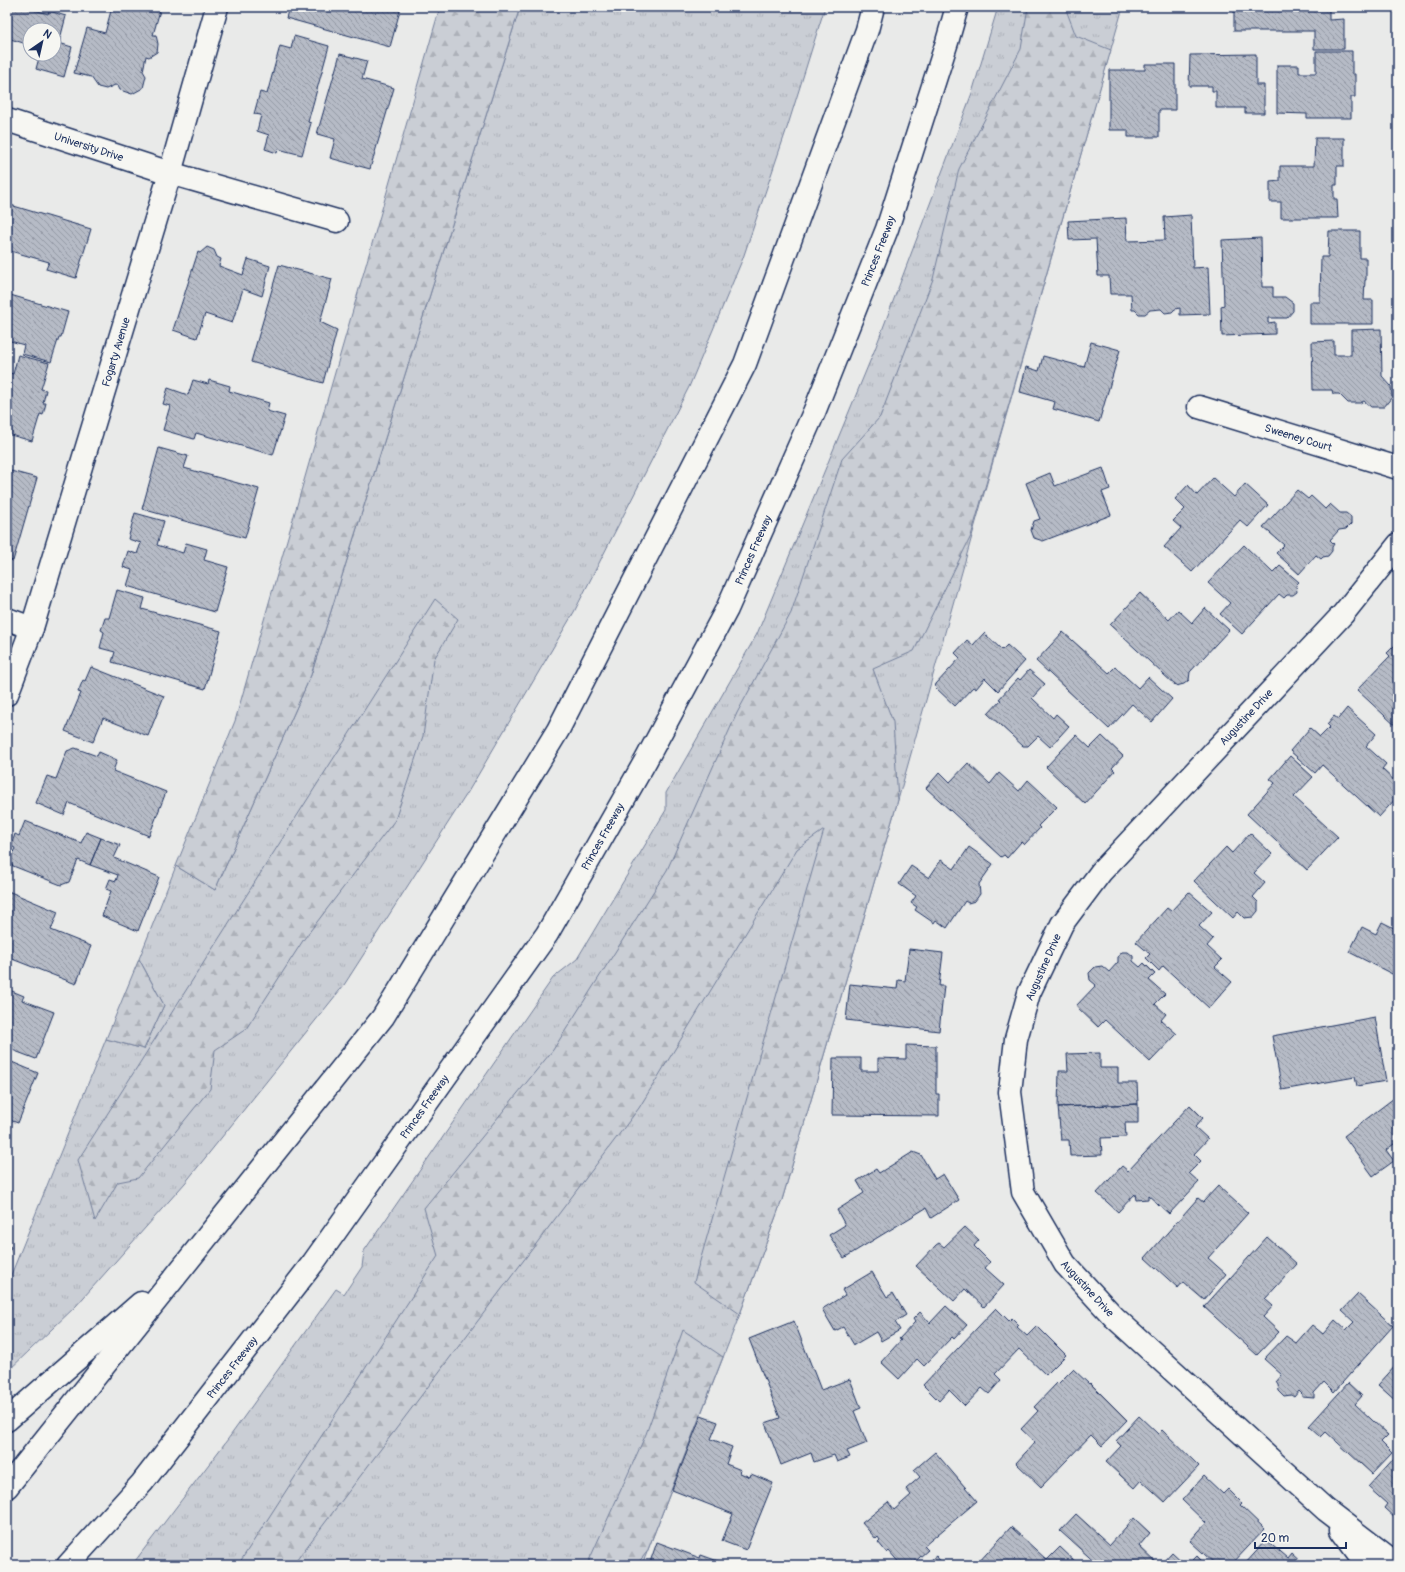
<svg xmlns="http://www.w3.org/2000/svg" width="1405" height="1572" viewBox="0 0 1405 1572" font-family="Pangolin,sans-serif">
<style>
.grass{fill:url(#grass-tufts);stroke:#727e9a}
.forest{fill:url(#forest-firs);stroke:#727e9a}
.building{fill:url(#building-back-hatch);stroke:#1b2f5e}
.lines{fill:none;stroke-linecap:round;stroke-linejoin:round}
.minor-casing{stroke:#1b2f5e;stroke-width:25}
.highway-casing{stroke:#1b2f5e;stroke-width:25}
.minor{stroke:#f6f6f2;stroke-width:22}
.highway{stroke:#f6f6f2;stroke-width:22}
.labels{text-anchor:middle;stroke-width:3;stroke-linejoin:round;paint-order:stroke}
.street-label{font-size:11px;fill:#1b2f5e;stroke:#f6f6f2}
</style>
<defs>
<pattern id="grass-tufts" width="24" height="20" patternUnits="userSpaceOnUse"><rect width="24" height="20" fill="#caced5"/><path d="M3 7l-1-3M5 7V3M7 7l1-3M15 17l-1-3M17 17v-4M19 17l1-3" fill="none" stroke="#adb1b9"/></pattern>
<pattern id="forest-firs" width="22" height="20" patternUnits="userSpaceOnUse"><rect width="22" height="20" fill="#caced5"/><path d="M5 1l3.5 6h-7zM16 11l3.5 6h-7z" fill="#adb1b9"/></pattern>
<pattern id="building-back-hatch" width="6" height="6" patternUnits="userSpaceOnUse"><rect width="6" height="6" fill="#b6bbc6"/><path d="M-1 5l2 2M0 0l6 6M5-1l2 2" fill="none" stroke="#9398a4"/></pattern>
</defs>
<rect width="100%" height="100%" fill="#e9eae9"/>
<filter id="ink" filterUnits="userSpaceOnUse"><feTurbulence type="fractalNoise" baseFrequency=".025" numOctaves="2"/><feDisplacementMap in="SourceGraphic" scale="8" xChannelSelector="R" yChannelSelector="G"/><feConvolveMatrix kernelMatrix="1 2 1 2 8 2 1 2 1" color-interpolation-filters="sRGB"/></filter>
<g filter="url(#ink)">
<!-- grass -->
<path class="grass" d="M520,7h305l-37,118 -45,133 -54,129 -115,225 -106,180 -124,193 -159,198 -109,123 -69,66v-87l99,-246 38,10 20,-44 -25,-46 37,-93 39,24 96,-215z
M998,7h125l-133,465 -92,328 -116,400 -42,114 -98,251h-510l96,-126 108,-150 8,5 18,-27 2,-16 189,-273 24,-19 89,-149v-17l91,-159 118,-285 97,-256z"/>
<!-- forest -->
<path class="forest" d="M440,7h80l-209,668 -96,215 -39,-24 59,-145z
M1028,7h37l11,29 35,14 -140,486 -57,115 -41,18 20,53 5,78 -116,400 -42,114 -46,-32 130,-452 -27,19 -158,259 -346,457h-55l200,-309 -14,-48 129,-158 114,-180 70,-157 54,-100 51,-154 38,-42 53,-138 26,-110 62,-120z
M435,599l23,20 -24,40 -11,77 -28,84 -91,119 -58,90 -31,21 -5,39 -72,89 -20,4 -23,39 -17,-61z
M139,959l25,46 -20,44 -38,-10z
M683,1330l40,27 -76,195 -11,13h-49l59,-131z"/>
<!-- building -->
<path class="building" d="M7,7h18l23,7 1,-3 17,5 -7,27 13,4 -8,30 -28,-8 4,-15h14v-24h-24v15l-23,-7z
M112,7h49l-8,28h3l2,9 -1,8 -8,5 -3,-1 -3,15 3,5 -3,12 -11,6 -12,-4 -2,-4 -3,-1 -9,4 -8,-2 -7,-10 -17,-4 13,-45 18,5z
M289,7h112l-11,40 -104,-29z
M1234,7h95v13l15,-1v30h-30v-18h-80z
M294,36l35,10 -21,76 3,1 -9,32 -24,-6 -1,4 -12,-4 4,-14 -12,-4 4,-16 -7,-1 6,-22 7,2 13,-48 11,3z
M1316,51h36v23h3v23h-4v21h-44v-4l-30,-1v-48h22v8h17z
M340,54l27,7 -5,18 32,9 -24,81 -40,-11 5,-19 -18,-5z
M1256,54v31h8v28h-19v-5h-29v-17h-4v-5h-23l1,-31z
M1145,64h30v46h-16v27h-31v-7h-19v-60h36z
M1315,138h29v28h-7v19h-3v14h3l1,19h-57v-16h-11v-20l10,-1v-15h34z
M7,204l84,25 -15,49 -30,-9 3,-7 -42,-12z
M1191,215l2,53 15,-1 2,47 -30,1v-7l-5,1 -3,3 -7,1 -4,-4 -11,1 -5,4h-6l-4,-4h-3l-1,-16h-21l-1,-18h-11l-2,-37 -27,1 -1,-19 58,-3 1,23 38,-1 -1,-23z
M1329,231h31v27h6v22h-1l-1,20h9v24h-63v-22h10l1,-45h7z
M1261,238l1,49h11v10h12l8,6v8l-6,7h-19v5l7,-1v12l-53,2 -1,-30 3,-1 -2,-65z
M207,247l7,3 3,7 4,2 -2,7 24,9 5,-16 22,7 -8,30 -19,-7 -11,34 -27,-9 -8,24 -24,-8 25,-78 2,1z
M279,265l53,14 -12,43 17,8 -14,53 -72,-21z
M7,294l61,18 -7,25h-2l-8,25 -29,-8 2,-9 -17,-5z
M1381,329l1,47 9,10 1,11 -8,10h-13l-7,-6 -4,2h-12l-9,-9h-6l-1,-4h-19l-1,-48 22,-1v14h17v-25z
M1091,342l29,8 -21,72 -46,-13 2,-7 -35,-10 6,-25 13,4 4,-15 41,11z
M18,355l31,8 -8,26 5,1 -3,13h3l-3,12 -3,-1 -8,27 -25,-7v-62l6,2z
M193,380l15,4 1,-4 21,6 -1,5 40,12 -2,8 18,5 -12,39 -77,-22 -2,6 -31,-9 7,-24 -7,-2 5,-16 20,7z
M159,448l29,8 -4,12 75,21 -14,49 -103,-29z
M1103,468l7,21 -8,3 9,23 -68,26 -9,-3 -3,-8 3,-9 6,-2 -14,-36 24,-10 5,13z
M7,470l30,8 -24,83 -6,-2z
M1213,478l21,19 11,-13 23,21 -20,22 -8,-7 -48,52 -28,-25 17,-19 -8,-7 12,-12 -10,-10 13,-14 9,10z
M1297,490l11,9 3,-3 14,13 5,-5 10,9h6l5,4v7l-5,5 -7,1 -9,10 4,4 -2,3v4l-4,5 -5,1 -2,2 -5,-4 -17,19 -23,-21 8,-8 -21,-18z
M135,513l29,8 -7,24 26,8 3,-10 21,6 -3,11 24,7 -13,45 -88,-26 5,-16 -9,-3 5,-16 9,3 4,-11 -13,-4z
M1244,545l29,28 7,-7 19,16 -3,3 1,7 -4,3h-6l-3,3 -5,-4 -37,40 -22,-20 10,-11 -22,-20z
M117,590l28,8 -3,11 79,22 -16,58 -93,-27 3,-10 -15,-4 4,-16 -3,-2 4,-12h4z
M1140,593l29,27 9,-10 14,13 13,-15 24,22 -39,42 -1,8 -5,4 -8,2 -66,-61z
M1063,632l46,41 6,-6 23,21 10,-11 24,22 -20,23 -20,-18 -23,25 -73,-68z
M984,633l18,17 5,-5 18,16 -27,30 -13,-13 -9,11 -3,-2 -18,19 -20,-19 1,-3 24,-26 -5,-5 12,-13 6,5z
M1398,642v86l-41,-38 33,-34 -3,-3z
M91,667l73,29 -16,40 -45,-18 -10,24 -28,-11 16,-38 -3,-1 5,-12 2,1z
M1029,670l16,14 -13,14 21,20 3,-4 13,12 -19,21 -12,-11 -10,10h-5l-35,-32 13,-14 -2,-1 19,-21 2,2z
M1347,708l29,26 -10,12 20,18 -4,5 16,15v12l-19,21 -57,-52 -7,8 -25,-22 20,-23 10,9 10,-10 -3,-3 7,-8 4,3z
M1076,735l14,13 12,-12 21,20 -11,12 3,3 -30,33 -39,-37z
M75,748l22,8 2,-4 18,8 -4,11 53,21 -17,44 -80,-33 -5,12 -28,-12 11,-27 9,3 11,-28z
M1290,756l23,21 -19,20 44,40 -31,33 -60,-56 28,-31 -5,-4z
M968,763l22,21 9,-11 20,18 9,-11 29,27 -19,19 2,2 -16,17 -3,-3 -14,16 -3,-3 -3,2 -75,-69 14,-16 10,10z
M25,821l56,22 5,-11 15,6 -11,27 -12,-5 -9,22 -8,3 -53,-21 7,-16 -4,-2 4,-12 4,2z
M1250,833l22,21 -18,19 11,10 -12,14 5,5v9l-5,6 -9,1 -6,-6 -5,6 -39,-37 32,-34 6,6z
M101,838l19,7 -6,13 45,19 -21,54 -36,-15 9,-25 -5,-2 4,-10 6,2 2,-6 -28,-10z
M969,847l24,17 -14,20 1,10 -5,7 -7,2 -3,-2 -18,27 -11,-8 -2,3 -19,-13 2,-3 -6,-4 5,-7 -17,-12 12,-18 18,12 12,-18 13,9z
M8,891l50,21 -7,18 40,16 -15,38 -69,-27z
M1189,892l23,20 -13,14 14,13 -6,7 15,14 -7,7 17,15 -23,26 -46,-42 -4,5 -13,-13 4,-4 -14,-12 31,-34 4,3z
M1382,922l16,8v47l-49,-25 13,-25 14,7z
M909,949l34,4 -4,33h5l-5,45 -93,-11 4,-36 47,5 1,-9 7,1z
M1122,952h6l5,4v5l7,6 4,-4 11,11 -6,6 16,14 -10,10 11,10 -5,6 16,14 -27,28 -45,-42 -7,7 -22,-21 20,-21 -6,-5 -1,-7 6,-6 7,-1 7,6 9,-10v-5z
M7,989l17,7 -2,4 32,12 -18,47 -29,-11z
M1375,1017l11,64 -29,5 -2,-9 -73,13 -10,-54z
M906,1045l30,1v48h3v22l-107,-1 1,-57h28v13h17v-13l28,1z
M1100,1053v15h18v15h19l1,21 -80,3 1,-36h9l-1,-17z
M7,1060l31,13 -20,50 -11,-4z
M1398,1095v46l-12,9 8,11 -21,15 -29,-40z
M1138,1104v19h-13l1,14 -25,1 1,17 -32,1 -1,-16h-8l-3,-33z
M1190,1105l13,13 -8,9 13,12 -14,15 7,7 -12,12 10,9 -30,32 -21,-19v4l-12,1 -1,-6 -17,18 -21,-19 25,-27 6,5z
M913,1152l8,3 14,24 8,-5 16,26 -28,18 -5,-10 -82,50 -15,-23 16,-10 -8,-15 27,-17 -7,-12 19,-12 3,4z
M1218,1186l30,27 -40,45 18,16 -22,26 -21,-18 -5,6 -33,-30 53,-60 5,4z
M965,1227l14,13 -5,6 16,16 -5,6 19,17 -20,22 -19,-18 -11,12 -38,-35 20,-21 3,-2 5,4z
M1267,1237l30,27 -32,35 8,7 -10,11 16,15 -22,23 -53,-48z
M7,1245l4,2 -4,10z
M872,1272l15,25 6,-4 13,22 -11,7 5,8 -19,11 -5,-9 -22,13 -11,-18 -8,4 -13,-22 23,-14 -3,-5z
M1358,1294l35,32 -59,66 -10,-10 -10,11v5l-12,-1v-3l-3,-3 -5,6 -3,-2 -7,1 -5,-5 -1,-6 -2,-3 6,-7 -18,-16 22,-23 10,7 16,-18 11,9 12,-14 11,10 8,-8 -12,-11z
M946,1306l21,19 -13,14 -2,-2 -28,29 -7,-7 -18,20 -18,-17 20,-22 -2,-1 16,-17 -2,-3 7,-7 10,11z
M996,1308l13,13 3,-3 7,7 -2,2 10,9 10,-10 29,29 -20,20 -27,-26 -24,25 6,6 -12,14 -7,-6 -17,18 -16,-16 -10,11 -16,-16z
M794,1321l27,69 29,-11 11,29 -7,3 13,32 -20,8 3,6 -13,5 -3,-7 -20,7 -3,-9 -30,12 -16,-42 15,-5 -31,-79z
M1398,1363v40l-20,-18z
M1073,1369l16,15 1,-1 37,37 -25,26 -11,-11 -50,52 -25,-24 19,-21 -14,-13 17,-18 -4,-4 23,-24 1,1z
M1348,1383l14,13 -7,8 33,31 -7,7 11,11 -20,21 -46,-42 -5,5 -12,-11z
M701,1416l17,6 -7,17 21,8 -6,17 15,6 -1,3 10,4 1,-3 22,9 -27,67 -24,-9 11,-27 -61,-24z
M1139,1416l19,18 4,-4 37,36 -34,36 -24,-22 -7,8 -28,-26 15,-16 -5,-5z
M935,1452l42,49 -53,45 4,4 -17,15h-10l-12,-14 -2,2 -9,-11 2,-2 -2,-3 -2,2 -14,-16 26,-21 6,8 17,-15 -5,-6 14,-12 -6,-7z
M1397,1455l1,64 -1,1 -13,-12 3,-4 -19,-17z
M1204,1476l19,18 5,-5 14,14 -2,2 25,24 -34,36h-15l-26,-24 16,-18 -24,-23z
M1076,1514l34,31 24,-27 16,15 -11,13 20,19h-61l-38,-34z
M1011,1527l36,33 13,-13 19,18h-103z
M1266,1540l21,18 4,-5 13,12h-61z
M657,1542l43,16 1,-3 28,10h-80z
M1172,1552l14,13h-26z
M936,1556l8,9h-20z
M1197,1556l9,9h-18z"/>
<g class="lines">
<!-- minor casing -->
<g class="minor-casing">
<g id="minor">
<path id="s1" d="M7,120l163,53 167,48"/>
<path id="s2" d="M1199,407l199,61"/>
<path id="s3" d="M1398,545l-55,69 -242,258 -39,52 -33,69 -13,46 -6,53 13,100 42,72 49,53 212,193 72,55"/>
<path d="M7,619l25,9"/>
<path id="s4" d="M7,694l25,-66 138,-455 47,-166"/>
<path d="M1341,1530l26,35"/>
</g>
</g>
<!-- highway casing -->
<g class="highway-casing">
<g id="highway">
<path d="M7,1420l134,-117"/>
<path d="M7,1487l376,-470 175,-287 187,-366 122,-334 6,-23"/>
<path id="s5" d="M68,1565l74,-82 171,-220 234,-329 99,-174 81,-151 88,-199 72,-181 60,-187 10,-35"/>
</g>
</g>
<!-- minor -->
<use href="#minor" class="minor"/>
<!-- highway -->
<use href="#highway" class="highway"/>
</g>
</g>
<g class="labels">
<!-- street labels -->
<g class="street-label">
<text dy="4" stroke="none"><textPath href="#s1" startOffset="86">University Drive</textPath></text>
<text dy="4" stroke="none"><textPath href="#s5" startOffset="1553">Princes Freeway</textPath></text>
<text dy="4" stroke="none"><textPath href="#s4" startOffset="359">Fogarty Avenue</textPath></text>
<text dy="4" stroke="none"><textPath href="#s2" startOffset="104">Sweeney Court</textPath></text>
<text dy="4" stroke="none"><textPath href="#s5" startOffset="1229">Princes Freeway</textPath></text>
<text transform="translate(1246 717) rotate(-47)" y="4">Augustine Drive</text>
<text dy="4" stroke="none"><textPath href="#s5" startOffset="905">Princes Freeway</textPath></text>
<text transform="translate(1043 967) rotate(-66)" y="4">Augustine Drive</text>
<text dy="4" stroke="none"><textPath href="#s5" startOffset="581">Princes Freeway</textPath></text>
<text dy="4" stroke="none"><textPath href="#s3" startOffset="902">Augustine Drive</textPath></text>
<text dy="4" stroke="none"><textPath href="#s5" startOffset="257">Princes Freeway</textPath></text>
</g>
</g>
<!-- margin -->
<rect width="1405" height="1572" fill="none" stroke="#f6f6f2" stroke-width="24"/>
<rect x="12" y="12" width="1381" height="1548" fill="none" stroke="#1b2f5e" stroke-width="1.5" filter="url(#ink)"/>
<!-- north arrow -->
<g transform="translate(42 42) rotate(34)"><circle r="19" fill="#f6f6f2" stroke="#9ea6b7"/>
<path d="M0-3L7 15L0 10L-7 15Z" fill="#1b2f5e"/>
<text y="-6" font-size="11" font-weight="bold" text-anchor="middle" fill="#1b2f5e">N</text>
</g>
<!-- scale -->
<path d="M1255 1542v6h91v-6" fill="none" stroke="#1b2f5e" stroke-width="2"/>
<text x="1261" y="1542" font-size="12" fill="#1b2f5e" stroke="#f6f6f2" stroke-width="3" paint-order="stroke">20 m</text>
</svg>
